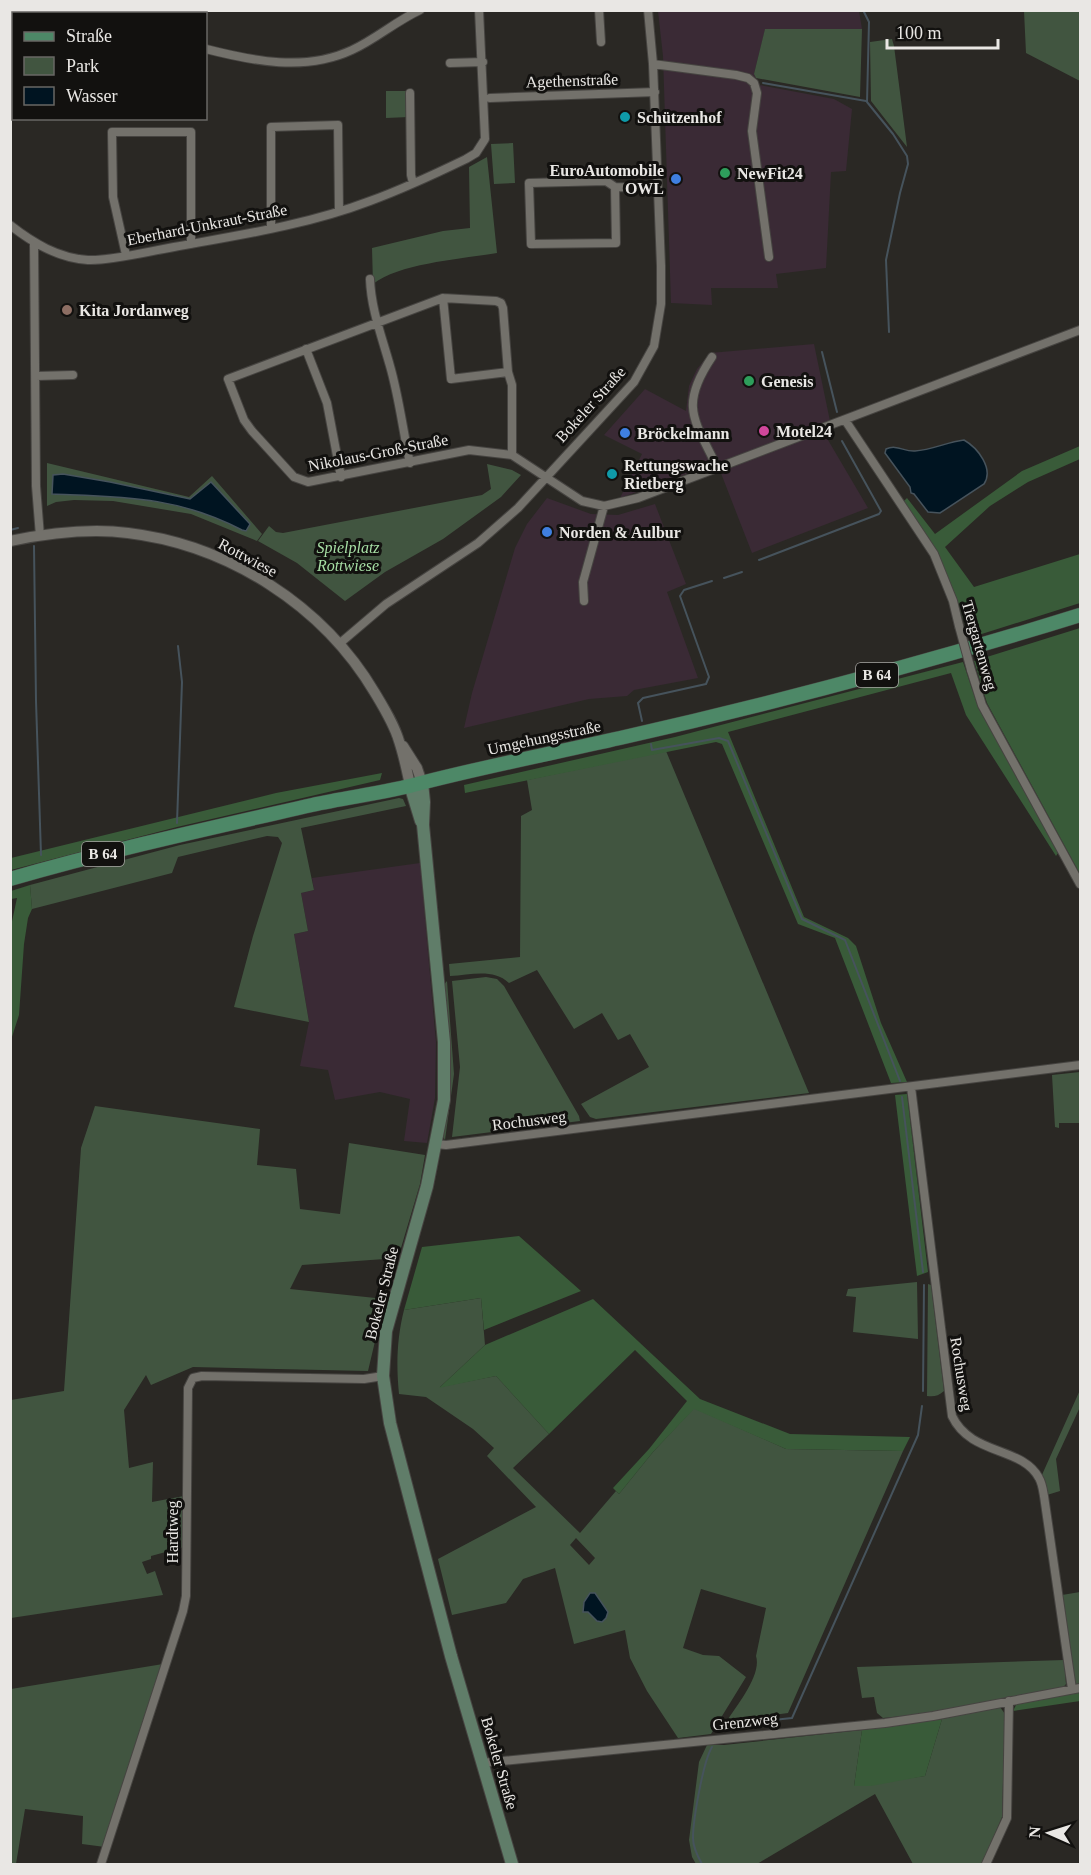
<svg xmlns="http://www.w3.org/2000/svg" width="1091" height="1875" viewBox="0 0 1091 1875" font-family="Georgia,serif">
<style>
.commercial{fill:#3a2a35}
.green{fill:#415540;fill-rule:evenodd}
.forest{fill:#395b39}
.water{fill:#001421;stroke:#46535c;stroke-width:1.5}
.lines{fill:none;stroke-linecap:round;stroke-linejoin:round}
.stream{stroke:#46535c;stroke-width:2}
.minor-casing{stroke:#464441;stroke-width:10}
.tertiary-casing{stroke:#464441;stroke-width:12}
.secondary-casing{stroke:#464441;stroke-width:14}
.primary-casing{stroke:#464441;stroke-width:15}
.minor{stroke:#73716b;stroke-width:8}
.tertiary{stroke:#73716b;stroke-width:10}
.secondary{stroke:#607d69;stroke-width:12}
.primary{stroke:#4d8867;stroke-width:14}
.minor-bridge-casing{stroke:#464441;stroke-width:10;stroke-linecap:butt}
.minor-bridge{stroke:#73716b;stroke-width:8}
.culture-dot{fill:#0f9aa8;stroke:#12110f;stroke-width:2}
.leisure-dot{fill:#2e9e5b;stroke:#12110f;stroke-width:2}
.shop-dot{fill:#3f7fe0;stroke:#12110f;stroke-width:2}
.education-dot{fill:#8d6e63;stroke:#12110f;stroke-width:2}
.hotel-dot{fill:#d1479c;stroke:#12110f;stroke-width:2}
.labels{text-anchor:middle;stroke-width:6;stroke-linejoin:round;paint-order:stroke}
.shield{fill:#12110f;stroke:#a8a7a4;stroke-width:1.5}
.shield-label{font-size:15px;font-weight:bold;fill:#e9e7e4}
.street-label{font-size:16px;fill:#e9e7e4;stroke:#12110f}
.poi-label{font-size:16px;font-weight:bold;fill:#e9e7e4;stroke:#12110f;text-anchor:start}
.park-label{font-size:16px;font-style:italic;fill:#a7dfa5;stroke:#12110f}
</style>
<rect width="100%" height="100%" fill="#2a2824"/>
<!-- commercial -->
<path class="commercial" d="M658,11h201l3,18 -97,1 -11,44 6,11 74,14 18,10 -6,62 -15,1 -5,96 -50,6 2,14h-67l1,17 -41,-2 -8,-247z
M814,344l16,77 -2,19 40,68 -116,45 -35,-90 -97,35 22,-44 -38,-19 41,-46 41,22 3,-25 8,-17 13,-16z
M547,498l44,16 27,1 37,-11 31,80 -19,8 31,86 -64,12 -7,6 -38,3 -125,29 8,-35 43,-145 12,-24z
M420,863l16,179 -1,56 -8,45 -23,-2 6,-42 -30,-7 -45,8 -7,-30 -28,-4 9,-44 -15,-88 14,-3 -7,-38 13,-3 -2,-12z"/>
<!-- green -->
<path class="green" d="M1024,11h56v70l-54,-28z
M765,29h97l-2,68 -104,-19 -2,-4z
M892,39l2,7 13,101 -36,-46 -1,-59z
M386,91h23v26l-23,1z
M513,143l2,40 -21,1 -3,-40z
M487,157l10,96c-35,6 -97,10 -124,31l-1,-36 71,-17 27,-3 -1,-61z
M47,463l142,34 23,-21 50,58 -5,7 -66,-27 -78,-13 -39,-1 -18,2 -9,4zM63,474l47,8 80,17 21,-17 39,42 -8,6c-65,-34 -119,-33 -190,-36l1,-19z
M487,464l25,6 9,5 -20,22 -58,42 -58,33 -40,29 -48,-38 -39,-22 11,-15 7,6 7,1 199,-38 9,-6z
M666,751l143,342 -213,26 -6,-2 -9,-13 68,-37 -19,-33 -12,6 -16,-27 -28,16 -37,-59 -28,13c-16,-15 -38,-8 -59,-7l-1,-12 71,-7 1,-141 11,-6 -5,-30z
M399,798l4,1 3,7 -105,22 13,62 -13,3 7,38 -14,3 15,88 -75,-15 19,-71 29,-93 -4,-6 -11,-1 -89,21 -6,16 -140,36 -2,-24 150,-40z
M486,977l11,2 7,7 75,130 1,5 -128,16 8,-70 -8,-86z
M447,981l7,93 -9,66 -3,-5 1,-149z
M1080,1072v51h-21v5l-4,-1 -3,-52z
M95,1106l165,23 -3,36 39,4 4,40 40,5 9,-71 76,12 -5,29 -22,74 -96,7 -12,24 95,10 -17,72 -175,-4 -42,18 -5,-10 -22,35 5,58 24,-6 -1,40 32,-6v51l-33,9v3l-9,3 5,12 8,-3 8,24 -152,23v-218l53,-9 17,-243z
M917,1282l1,57 -65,-7 3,-35 -10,-1 2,-7z
M928,1284l3,1 13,106c-6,5 -10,6 -17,5z
M481,1298l4,47 -45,42 56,-11 53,58 -36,34 67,65 36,-42 3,3 34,-42 41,-44 92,41 117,2 -115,262 -61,8c10,-16 35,-46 29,-65l10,-48 -65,-19 -18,59 20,7 16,1 27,21 -35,57 -33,4 -31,-47 -17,-33 -5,-28 -51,14 -19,-76 -32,11 -17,24 -54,12 -14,-56 98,-52 -49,-51 7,-8 -21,-19 -47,-32 -27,-3c-3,-30 -2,-56 5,-84zM576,1538l19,20 -6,7 -19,-20z
M1080,1390v17l-24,52 4,32 -13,4 -6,-18z
M1080,1592v94l-7,-2 -11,-89z
M1064,1660l2,24 -4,5 -129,24 -50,5 -6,-5 -3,-16 -12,1 -5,-31z
M163,1664l-58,183 -23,-3 1,-28 -58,-7 -9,55h-5v-175z
M1000,1707l5,7 -3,103 -20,47h-69l-38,-70 -118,70h-61l-4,-7 -3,-17 10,-78 8,-17h17l138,-15 -8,56 71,-10 17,-57z"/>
<!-- forest -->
<path class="forest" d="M1080,446v13l-52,23 -38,24 -45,41 29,40 106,-33v49l-111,35 -12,-39 -19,-45 -35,-52 4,-4 28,36 87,-63z
M1080,628v246l-93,-171 -13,-42z
M963,662l15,45 80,146 -2,3 -90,-141 -15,-42 -223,59 76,185 44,21 8,8 25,77 26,59 -16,1 -56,-145 -37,-14 -76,-180 -6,-2 -251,51 -1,-8 211,-48z
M382,773l-2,7 -203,47 -166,43v-12l265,-65z
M30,885l2,24 -4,9 -4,26 -5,71 -8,25v-114l6,-28 -6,1v-8z
M907,1094l21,178 -11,4 -22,-181z
M519,1236l62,55 -97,39 -3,-32 -77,12 18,-63z
M593,1299l107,100 90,35 120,3 -7,14 -117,-2 -92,-40 -41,43 -34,42 -6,-6 36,-39 38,-48 -52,-51 -86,84 -53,-58 -57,12 46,-43z
M1080,1691v10l-67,10 4,-8z
M942,1719l-17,57 -54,10h-17l8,-56z"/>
<!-- water -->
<path class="water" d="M964,440c14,8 30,29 20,44l-44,29 -12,-1 -14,-18 -3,-1 -1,-6 -25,-34 1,-4c11,-5 18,3 29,2 17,-1 32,-9 49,-11z
M63,474l47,8 80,17 21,-17 39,42 -4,7 -4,-1c-65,-34 -119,-33 -190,-36l1,-19z
M590,1593h5l13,19 -2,6 -4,4 -5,-1 -9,-9h-5l1,-10z"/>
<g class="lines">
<!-- stream -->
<path class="stream" d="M863,10l6,12 -2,80 26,32 14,22 1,8 -8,29 -14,67 3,72
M763,83l103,18
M822,352l15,60
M10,530l8,-2
M34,546l2,155 5,154
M759,560l120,-46 2,-3 -39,-70
M724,578l18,-6
M642,721l-4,-18 5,-5 63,-14 3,-7 -29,-81 4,-6 28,-9
M651,744l1,6 67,-12 9,3 74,178 43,21 55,141
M177,823l5,-141 -4,-36
M902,1097l21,175
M923,1391l1,-106
M726,1729l9,-5 57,-6 126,-283 4,-29
M702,1864c-4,-7 -9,-17 -9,-26 0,-18 10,-76 19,-91"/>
<!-- minor casing -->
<g class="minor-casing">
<path id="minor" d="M130,10l11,4
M599,10l2,32
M49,14l1,-4
M176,14v-4
M206,49c47,12 99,23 146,1 24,-11 44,-29 68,-40
M450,63l33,-1
M653,64l83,11 12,3 6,5 3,10 -5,38 17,126
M410,93l1,82 2,8
M490,98l165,-6
M10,106h4
M615,187l-9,-6 -77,2 2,61 85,-1 -1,-56 42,1
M10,225c23,18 48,33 78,35 24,1 62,-9 86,-13 66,-12 133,-22 196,-46 33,-12 65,-27 96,-42l10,-6 9,-14 -6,-129
M271,228v-101l67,-2 1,86
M34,243l2,243 4,50
M126,255l-13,-58 -1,-65h79v112
M370,279c1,30 12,58 20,87 9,31 13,65 20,97
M443,298l8,81 57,-7
M306,349l21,54 14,74
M712,357c-33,49 -18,62 5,110
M36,376l37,-1
M845,420l89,134 19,47 6,25
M512,455v-70l-4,-13 -5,-64 -2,-5 -5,-2 -53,-3 -215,81 16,41 8,11 42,46 14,5 161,-32 43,5 70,46 22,5 34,-8 442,-168
M584,601l-1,-19 21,-76
M339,644l47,-40 92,-61 40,-35 116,-126 20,-36 7,-42v-38l-8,-202 -5,-54
M971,670l11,35 98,179
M911,1087l41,329c19,40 70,30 87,62 3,5 4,12 5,18l28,193
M436,1144l10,1 634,-80
M482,1763l403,-40 48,-7 147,-28
M101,1864l82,-253 3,-15 2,-208 5,-10 9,-2 162,3 19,-3
M986,1864l21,-46 2,-117"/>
</g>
<!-- tertiary casing -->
<g class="tertiary-casing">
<path id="tertiary" d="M10,541c39,-8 79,-13 118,-8 100,12 195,72 247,160 9,15 19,31 24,48 5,15 8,30 11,44
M403,746l14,22 5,15"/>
</g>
<!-- secondary casing -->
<g class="secondary-casing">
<path id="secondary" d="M422,783l2,19 -1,23 21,217v58l-17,86 -41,145 -3,45 7,47 61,233 61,208
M410,785l11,36"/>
</g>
<!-- primary casing -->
<g class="primary-casing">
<path id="primary" d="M10,879c100,-29 201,-51 302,-74 36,-8 73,-12 109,-22 66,-17 133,-30 199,-45 155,-35 309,-76 460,-123"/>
</g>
<!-- minor -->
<use href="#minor" class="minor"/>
<!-- tertiary -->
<use href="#tertiary" class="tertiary"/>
<!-- secondary -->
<use href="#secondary" class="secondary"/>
<!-- primary -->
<use href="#primary" class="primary"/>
<!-- minor-bridge casing -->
<g class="minor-bridge-casing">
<path id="minor-bridge" d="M959,626l12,44"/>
</g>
<!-- minor-bridge -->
<use href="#minor-bridge" class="minor-bridge"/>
</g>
<!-- markers -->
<g class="culture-dot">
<circle cx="625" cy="117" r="6"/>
<circle cx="612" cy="474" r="6"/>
</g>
<g class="leisure-dot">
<circle cx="725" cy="173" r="6"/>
<circle cx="749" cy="381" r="6"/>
</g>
<g class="shop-dot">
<circle cx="676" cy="179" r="6"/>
<circle cx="625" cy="433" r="6"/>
<circle cx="547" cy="532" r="6"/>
</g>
<circle class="education-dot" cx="67" cy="310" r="6"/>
<circle class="hotel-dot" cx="764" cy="431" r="6"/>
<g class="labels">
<!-- shield labels -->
<g class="shield">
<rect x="856" y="663" width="42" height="24" rx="4.5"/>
<rect x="82" y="842" width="42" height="24" rx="4.5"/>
</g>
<g class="shield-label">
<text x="877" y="680">B 64</text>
<text x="103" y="859">B 64</text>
</g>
<!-- street labels -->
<g class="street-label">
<text transform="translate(572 80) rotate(-2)" y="6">Agethenstraße</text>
<text transform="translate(207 224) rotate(-11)" y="6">Eberhard-Unkraut-Straße</text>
<text transform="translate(590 404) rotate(-48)" y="6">Bokeler Straße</text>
<text transform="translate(378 452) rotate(-11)" y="6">Nikolaus-Groß-Straße</text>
<text transform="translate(248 557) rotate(28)" y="6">Rottwiese</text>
<text transform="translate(980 645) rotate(74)" y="6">Tiergartenweg</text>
<text transform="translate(544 737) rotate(-12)" y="6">Umgehungsstraße</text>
<text transform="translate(529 1120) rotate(-7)" y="6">Rochusweg</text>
<text transform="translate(381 1293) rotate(-76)" y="6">Bokeler Straße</text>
<text transform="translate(962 1374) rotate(81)" y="6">Rochusweg</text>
<text transform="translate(172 1532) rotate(-90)" y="6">Hardtweg</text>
<text transform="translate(745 1721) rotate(-6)" y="6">Grenzweg</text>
<text transform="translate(500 1763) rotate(74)" y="6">Bokeler Straße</text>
</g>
<!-- poi labels -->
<g class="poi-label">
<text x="637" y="123">Schützenhof</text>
<text x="664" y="176" text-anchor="end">EuroAutomobile<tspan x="664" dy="18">OWL</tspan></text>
<text x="737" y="179">NewFit24</text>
<text x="79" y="316">Kita Jordanweg</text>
<text x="761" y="387">Genesis</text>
<text x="776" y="437">Motel24</text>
<text x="637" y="439">Bröckelmann</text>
<text x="624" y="471">Rettungswache<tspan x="624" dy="18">Rietberg</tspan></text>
<text x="559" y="538">Norden &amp; Aulbur</text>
</g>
<!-- park labels -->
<g class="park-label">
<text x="348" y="553">Spielplatz<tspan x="348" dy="18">Rottwiese</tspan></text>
</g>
</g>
<!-- border -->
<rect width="1091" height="1875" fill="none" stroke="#e9e7e4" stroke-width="24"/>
<!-- legend -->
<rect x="12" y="12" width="195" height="108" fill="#12110f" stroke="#686764" stroke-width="1.5"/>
<rect x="24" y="32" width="30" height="9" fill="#4d8867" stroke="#686764" stroke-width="1.5"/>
<text x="66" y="42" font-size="18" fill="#e9e7e4">Straße</text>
<rect x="24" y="57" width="30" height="18" fill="#415540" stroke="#686764" stroke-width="1.5"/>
<text x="66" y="72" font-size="18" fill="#e9e7e4">Park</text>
<rect x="24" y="87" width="30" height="18" fill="#001421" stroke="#686764" stroke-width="1.5"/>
<text x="66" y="102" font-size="18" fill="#e9e7e4">Wasser</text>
<!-- north arrow -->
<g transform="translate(1049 1833) rotate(273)" stroke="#12110f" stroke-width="4.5" paint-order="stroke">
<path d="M0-4.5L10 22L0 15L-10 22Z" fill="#e9e7e4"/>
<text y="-9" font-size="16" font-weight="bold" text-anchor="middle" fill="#e9e7e4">N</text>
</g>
<!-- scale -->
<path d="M887 39v9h111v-9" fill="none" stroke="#e9e7e4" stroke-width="3"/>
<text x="896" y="39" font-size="18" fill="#e9e7e4" stroke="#12110f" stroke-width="4.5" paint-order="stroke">100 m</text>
</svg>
